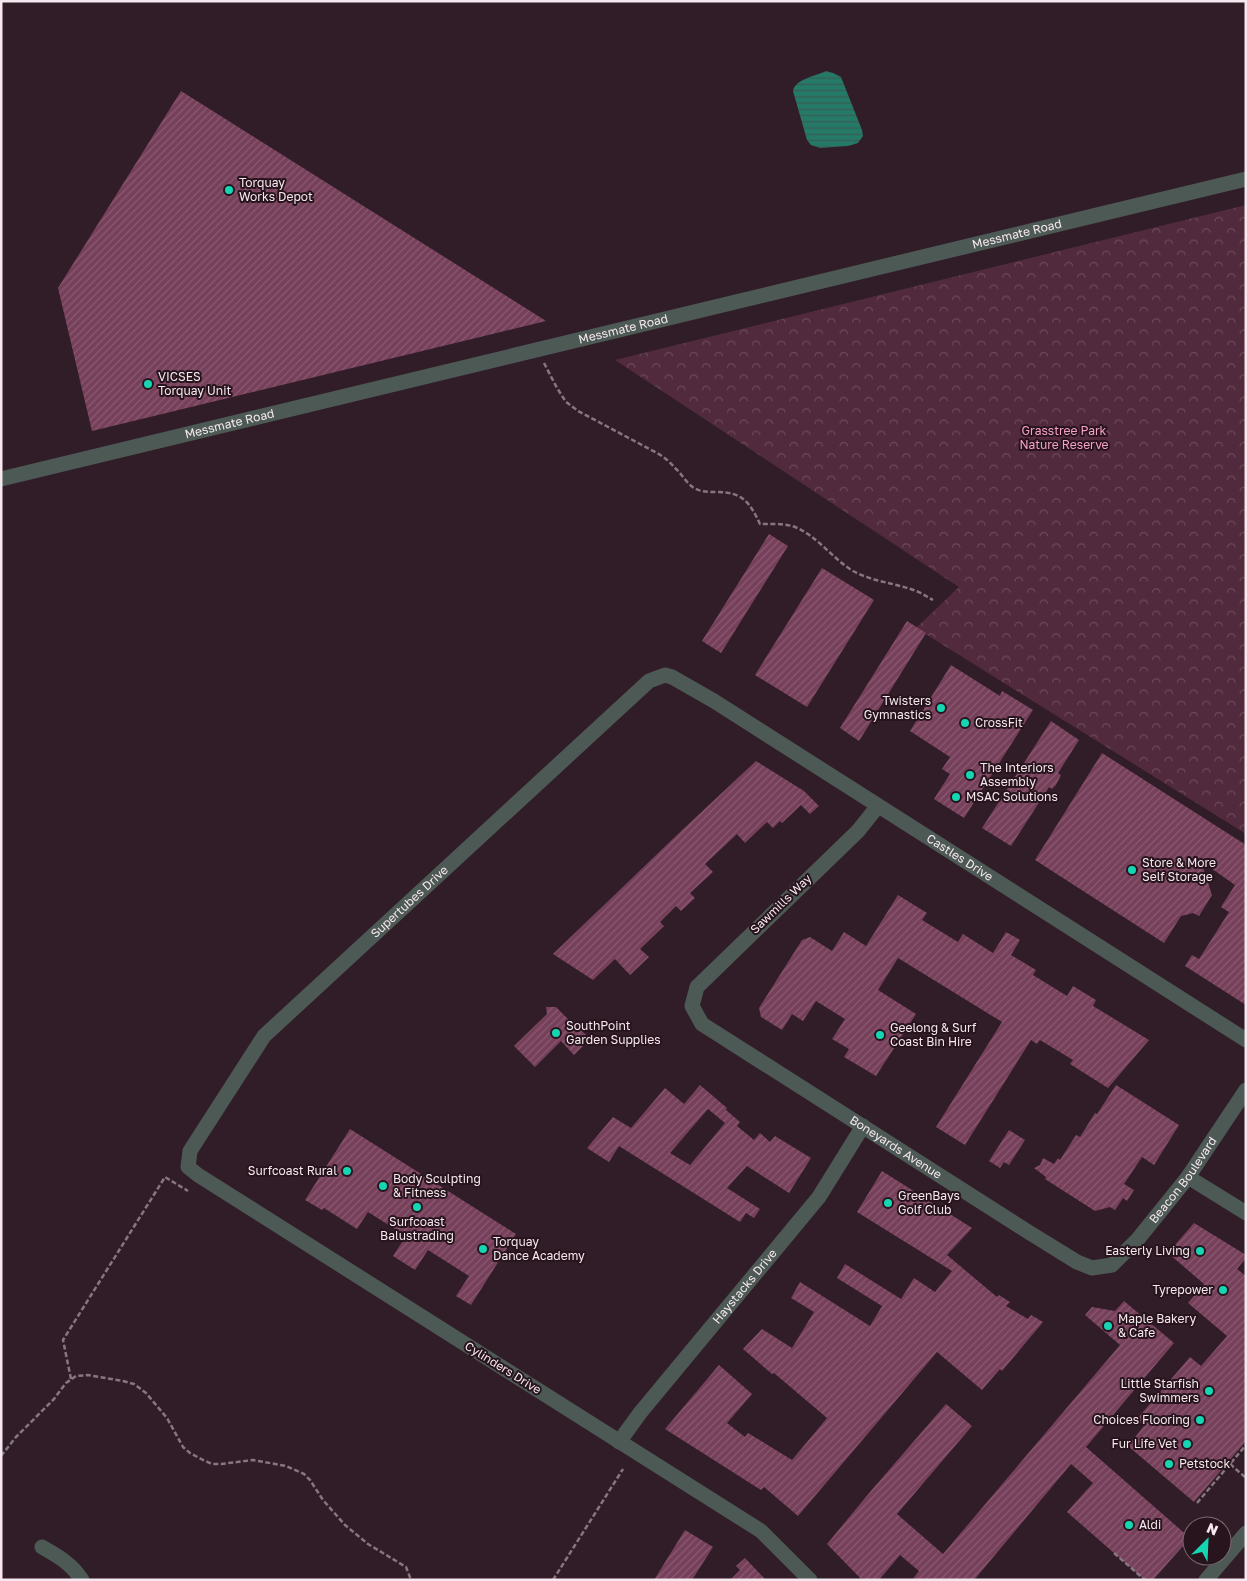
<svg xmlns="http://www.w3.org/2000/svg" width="1247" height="1581" viewBox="0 0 1247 1581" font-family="'Golos Text',sans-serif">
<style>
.forest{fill:url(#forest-crowns)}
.water{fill:url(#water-rules)}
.building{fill:url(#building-hatch);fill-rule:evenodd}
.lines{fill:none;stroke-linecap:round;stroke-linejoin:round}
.path{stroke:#87767e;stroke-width:2.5;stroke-dasharray:5 2.5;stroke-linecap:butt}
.minor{stroke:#4d5955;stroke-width:15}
.poi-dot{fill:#15d5b3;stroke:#27141d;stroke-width:2}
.labels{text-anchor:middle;stroke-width:4;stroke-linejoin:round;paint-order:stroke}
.poi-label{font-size:12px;fill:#f6e8ee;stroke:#27141d;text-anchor:start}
.street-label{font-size:12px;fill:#f6e8ee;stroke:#27141d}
.park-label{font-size:12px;fill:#f7a0c8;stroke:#27141d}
</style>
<defs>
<pattern id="forest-crowns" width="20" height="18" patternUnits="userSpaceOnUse" patternTransform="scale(1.25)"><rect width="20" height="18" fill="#522a3d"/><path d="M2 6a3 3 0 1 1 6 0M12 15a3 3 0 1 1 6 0" fill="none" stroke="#6c4959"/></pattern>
<pattern id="water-rules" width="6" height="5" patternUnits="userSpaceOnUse" patternTransform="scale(1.25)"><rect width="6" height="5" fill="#257967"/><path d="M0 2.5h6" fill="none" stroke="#395d55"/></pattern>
<pattern id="building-hatch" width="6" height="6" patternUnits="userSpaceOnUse" patternTransform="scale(1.25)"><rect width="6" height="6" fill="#763f5a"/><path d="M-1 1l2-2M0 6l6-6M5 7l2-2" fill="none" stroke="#8a5b72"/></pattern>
</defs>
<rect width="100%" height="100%" fill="#311d27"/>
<!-- forest -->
<path class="forest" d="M1246,205v629l-330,-206 43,-41 -344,-227z"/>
<!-- water -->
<path class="water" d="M826,71l7,2 8,4 21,53 1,6 -5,7 -10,3 -28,2 -9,-3 -4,-5 -14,-49c2,-12 23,-15 33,-20z"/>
<!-- building -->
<path class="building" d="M181,91l365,230 -454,110 -34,-143z
M769,534l19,12 -67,107 -19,-12z
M822,568l52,32 -67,107 -52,-32z
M907,621l19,12 -67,108 -19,-13z
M951,665l49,31 2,-5 31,19 -69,108 -30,-19 16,-25 -8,-5 8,-12 -40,-26z
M1051,721l28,19 -21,33 3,2 -5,10 -4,4 -3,-2 -38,59 -29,-18z
M1102,753l144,92v160l-61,-39 7,-11 7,4 30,-47 -8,-5 14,-22 -34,-24 11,34 -13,21 -6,-3 -12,3 -17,27 -129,-83z
M756,761l48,30 15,15 -9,8 -9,-9 -19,18 -2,-2 -7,7 -6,-6 -22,21 -8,-9 -32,30 8,8 -23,21 5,5 -14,13 -5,-5 -16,16 4,4 -24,23 9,8 -19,18 -15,-16 -22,21 -40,-26 125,-120z
M898,895l29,18 -5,7 36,22 5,-8 30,19 13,-21 14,8 -9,15 25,15 -3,5 34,21 6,-10 23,14 -3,6 56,34 -41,48 -38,-24 3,-4 -33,-20 -3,4 -6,-4 -66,105 -29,-18 66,-105 -104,-64 -20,32 38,24 -40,62 -32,-19 5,-8 -17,-10 13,-20 -29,-18 -13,20 -11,-7 -10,16 -21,-13 -2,-9 43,-68 8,-3 22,14 12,-19 22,14z
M546,1007h10l20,20 1,-1 13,13 -16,16 -13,-14 -26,26 -21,-21 33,-32z
M700,1085l27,23 -1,2 14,12 -3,4 17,14 6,-7 10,9 5,-6 36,22 -22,35 -42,-27 -20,22 33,21 -6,9 -8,-5 -6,9 -121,-76 -10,16 -22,-14 26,-31 18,11 34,-40 19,16zM708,1109l17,14 -35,42 -20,-12z
M1116,1085l63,40 -25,40 -12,-8 -18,27 10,6 -7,11 -4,-3 -8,12 -5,-3 -15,4 -50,-32 1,-2 -12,-9 6,-3 3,-7 11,6 4,-6 2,2 16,-25 4,2 15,-24 2,1z
M350,1129l166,105 -45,71 -15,-9 13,-20 -41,-26 -13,20 -22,-14 13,-20 -38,-24 -11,17 -33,-21 -2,2 -17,-10z
M1009,1130l16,10 -16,25 -5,-3 -4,6 -11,-7z
M882,1171l90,57 -25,27 50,42 2,-2 11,7 -4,4 22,13 3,-4 12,7 -41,49 -2,-2 -18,21 -45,-38 -139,164 -34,-29 -3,3 -96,-61 54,-64 33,29 -25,29 18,14 3,-4 44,27 35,-42 -53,-45 -2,1 -29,-25 19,-20 30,19 22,-36 -23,-14 9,-16 70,44 12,-20 -45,-28 8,-14 56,35 13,-21 21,14 17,-21 -95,-59z
M1194,1223l52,32v3l-9,11 9,7v165l-52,61 -66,-56 16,-20 -7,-7 53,-62 11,9 26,-30 -39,-33 16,-19 -36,-31z
M1124,1301l50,42 -88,104 104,91 -37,42h-8l-78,-68 26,-29 -22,-19 -97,116h-62l7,-9 -19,-16 -21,25h-17l-35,-36 43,-52 76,-88 26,22 -75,88 46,40 177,-209 -35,-30 7,-8 23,4z
M685,1530l28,17 -21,33h-38z
M745,1558l21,22h-36l10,-10 -4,-4z"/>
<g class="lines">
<!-- path -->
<path class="path" d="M544,363l13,25 9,14 12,9 79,42c7,4 13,9 18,15 7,6 11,15 19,20 7,4 15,4 23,4 26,0 33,11 43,32 11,0 24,-1 35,3 21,8 38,32 58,44 20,11 43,12 63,20 6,2 11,6 17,9
M71,1379l-8,-39 102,-163 23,14
M1,1456l15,-19 38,-38 12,-16 10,-7 12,-1 35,6 11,3 12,9 21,25 16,29 7,6 13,7 9,4h9l32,-4 33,6 18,8 6,6 13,20 22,25 23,19 38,23 5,13
M1230,1464l16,14
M1197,1503l49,-58
M1114,1553l31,27
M553,1580l70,-111"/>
<!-- minor -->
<g class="minor">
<path id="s1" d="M1,479l1245,-300"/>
<path id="s2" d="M878,806l-20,25 -161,156 -5,19 10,18 328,209 47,29 15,6 20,-3 26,-26 50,-62 58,-87"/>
<path d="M1188,1177l58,36"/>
<path id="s3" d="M619,1442l21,-29 179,-216 44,-71"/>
<path d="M42,1547c16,9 30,17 40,33"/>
<path id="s4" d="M810,1580l-49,-49 -563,-356 -10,-8 2,-16 74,-115 385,-355 16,-6 7,2 42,24 532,339"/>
<path d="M1206,1580l40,-47"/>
</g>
</g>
<!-- markers -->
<g class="poi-dot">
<circle cx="229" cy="190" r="5"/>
<circle cx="148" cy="384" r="5"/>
<circle cx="941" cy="708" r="5"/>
<circle cx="965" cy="723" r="5"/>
<circle cx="970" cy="775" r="5"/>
<circle cx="956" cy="797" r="5"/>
<circle cx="1132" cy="870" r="5"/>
<circle cx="556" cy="1033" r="5"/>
<circle cx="880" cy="1035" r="5"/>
<circle cx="347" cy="1171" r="5"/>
<circle cx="383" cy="1186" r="5"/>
<circle cx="888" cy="1203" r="5"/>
<circle cx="417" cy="1207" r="5"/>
<circle cx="483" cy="1249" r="5"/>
<circle cx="1200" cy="1251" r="5"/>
<circle cx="1223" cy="1290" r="5"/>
<circle cx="1108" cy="1326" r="5"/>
<circle cx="1209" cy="1391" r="5"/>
<circle cx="1200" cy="1420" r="5"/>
<circle cx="1187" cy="1444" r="5"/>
<circle cx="1169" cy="1464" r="5"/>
<circle cx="1129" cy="1525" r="5"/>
</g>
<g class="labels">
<!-- poi labels -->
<g class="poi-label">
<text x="239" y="187">Torquay<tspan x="239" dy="14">Works Depot</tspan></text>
<text x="158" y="381">VICSES<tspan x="158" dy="14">Torquay Unit</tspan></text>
<text x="931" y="705" text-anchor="end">Twisters<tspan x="931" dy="14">Gymnastics</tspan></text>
<text x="975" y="727">CrossFit</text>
<text x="980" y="772">The Interiors<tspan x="980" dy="14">Assembly</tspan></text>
<text x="966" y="801">MSAC Solutions</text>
<text x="1142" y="867">Store &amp; More<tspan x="1142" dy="14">Self Storage</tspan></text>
<text x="566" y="1030">SouthPoint<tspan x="566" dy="14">Garden Supplies</tspan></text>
<text x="890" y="1032">Geelong &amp; Surf<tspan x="890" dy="14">Coast Bin Hire</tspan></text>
<text x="337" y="1175" text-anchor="end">Surfcoast Rural</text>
<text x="393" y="1183">Body Sculpting<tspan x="393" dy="14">&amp; Fitness</tspan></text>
<text x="898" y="1200">GreenBays<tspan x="898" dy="14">Golf Club</tspan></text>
<text x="417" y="1226" text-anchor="middle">Surfcoast<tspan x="417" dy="14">Balustrading</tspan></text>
<text x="493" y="1246">Torquay<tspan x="493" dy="14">Dance Academy</tspan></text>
<text x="1190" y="1255" text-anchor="end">Easterly Living</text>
<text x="1213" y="1294" text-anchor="end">Tyrepower</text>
<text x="1118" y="1323">Maple Bakery<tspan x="1118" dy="14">&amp; Cafe</tspan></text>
<text x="1199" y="1388" text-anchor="end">Little Starfish<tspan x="1199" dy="14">Swimmers</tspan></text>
<text x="1190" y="1424" text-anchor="end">Choices Flooring</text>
<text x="1177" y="1448" text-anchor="end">Fur Life Vet</text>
<text x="1179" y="1468">Petstock</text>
<text x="1139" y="1529">Aldi</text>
</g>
<!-- street labels -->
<g class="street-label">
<text dy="4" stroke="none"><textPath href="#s1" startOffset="1045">Messmate Road</textPath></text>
<text dy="4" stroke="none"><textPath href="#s1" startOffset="640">Messmate Road</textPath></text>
<text dy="4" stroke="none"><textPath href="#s1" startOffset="235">Messmate Road</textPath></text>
<text dy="4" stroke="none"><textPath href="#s4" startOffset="1789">Castles Drive</textPath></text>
<text dy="4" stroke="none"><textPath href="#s4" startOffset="1099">Supertubes Drive</textPath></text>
<text transform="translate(781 904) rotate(-44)" y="4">Sawmills Way</text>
<text dy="4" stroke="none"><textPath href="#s2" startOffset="526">Boneyards Avenue</textPath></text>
<text dy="4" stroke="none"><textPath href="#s2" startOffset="888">Beacon Boulevard</textPath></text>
<text dy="4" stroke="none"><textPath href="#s3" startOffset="200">Haystacks Drive</textPath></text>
<text transform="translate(503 1368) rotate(32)" y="4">Cylinders Drive</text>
</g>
<!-- park labels -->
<g class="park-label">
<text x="1064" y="435">Grasstree Park<tspan x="1064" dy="14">Nature Reserve</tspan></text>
</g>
</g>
<!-- border -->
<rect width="1247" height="1581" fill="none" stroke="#f6e8ee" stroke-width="5"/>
<!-- north arrow -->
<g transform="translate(1207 1541) rotate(24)"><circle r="24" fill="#27141d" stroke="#7a6971"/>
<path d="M0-4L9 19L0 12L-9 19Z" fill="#15d5b3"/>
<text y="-8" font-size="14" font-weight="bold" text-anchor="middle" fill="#f6e8ee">N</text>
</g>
</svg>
